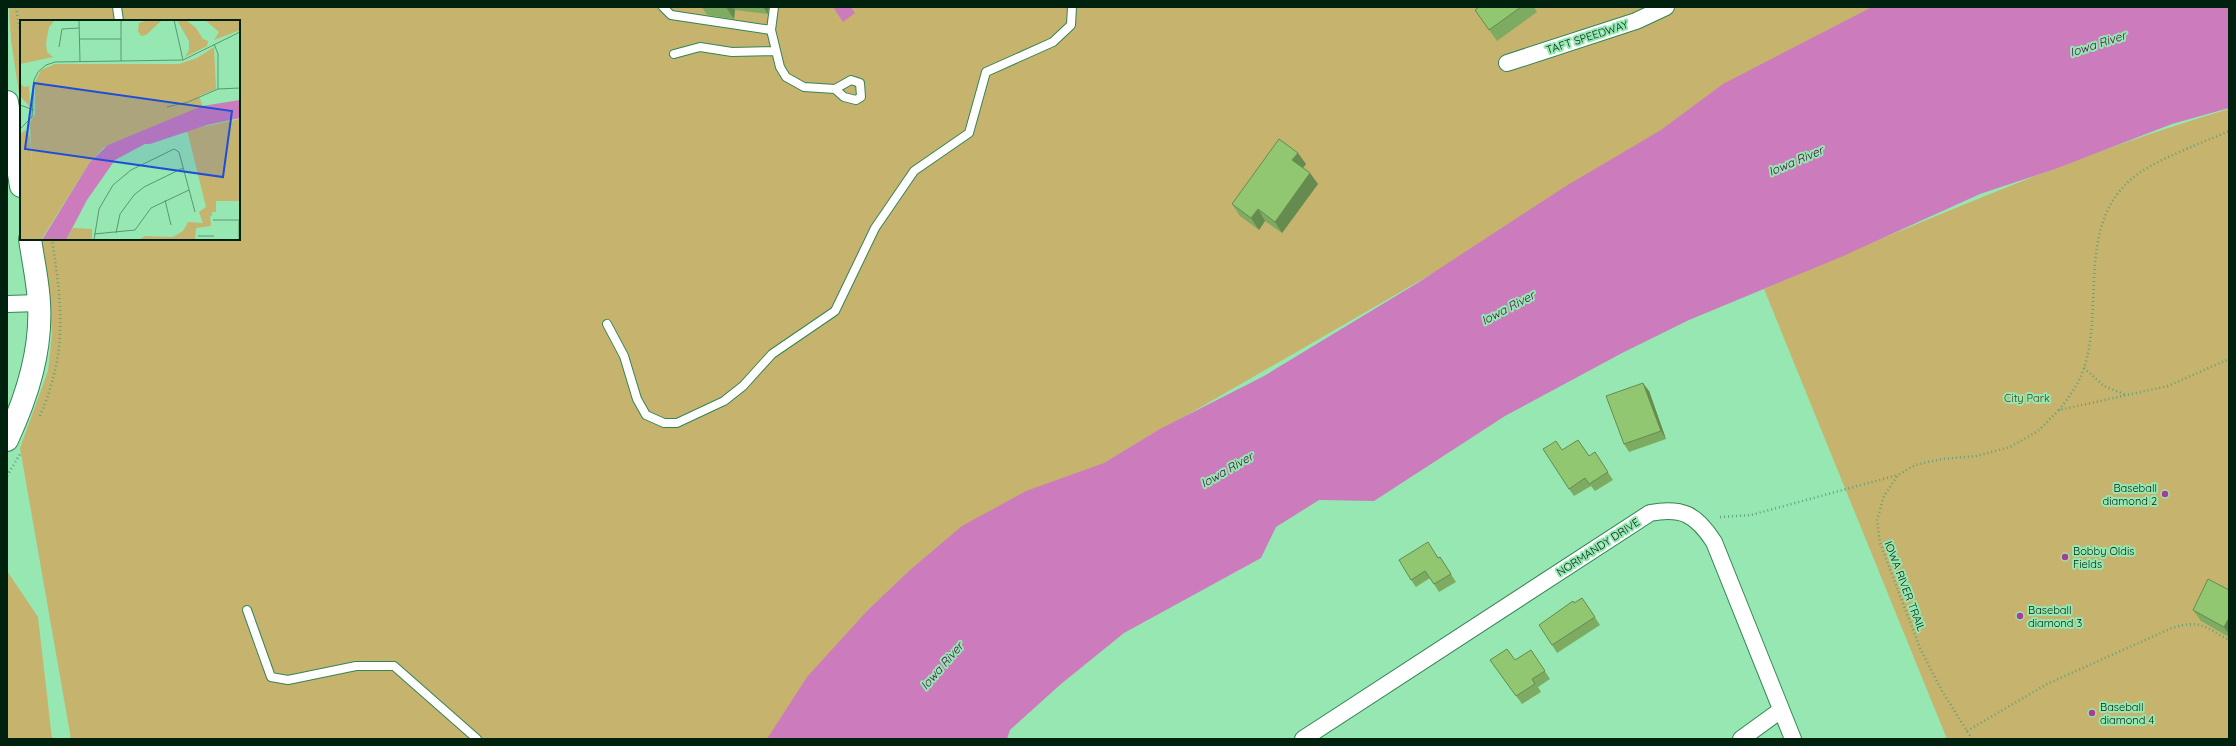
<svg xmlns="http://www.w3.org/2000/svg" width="2236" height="746" viewBox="0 0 2236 746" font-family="Quicksand,sans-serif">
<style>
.green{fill:#c6b36d}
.water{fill:#cc7cbc}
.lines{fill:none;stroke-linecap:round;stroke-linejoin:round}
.lane-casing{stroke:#338555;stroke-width:10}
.street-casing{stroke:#338555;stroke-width:18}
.secondary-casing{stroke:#338555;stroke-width:24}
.path{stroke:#61a178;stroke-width:2.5;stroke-dasharray:1 3;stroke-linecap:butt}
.lane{stroke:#fff;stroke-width:8}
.street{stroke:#fff;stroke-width:16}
.secondary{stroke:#fff;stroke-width:22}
.wall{fill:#7dab61}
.shaded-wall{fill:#668b4f}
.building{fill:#91c771;stroke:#668b4f}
.poi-dot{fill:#aa3b99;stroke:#96e7b2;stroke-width:1.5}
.labels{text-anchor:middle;stroke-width:4;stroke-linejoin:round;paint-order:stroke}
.street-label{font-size:11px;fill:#00210e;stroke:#96e7b2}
.park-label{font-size:11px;fill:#4c4014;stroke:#96e7b2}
.poi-label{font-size:11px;fill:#00210e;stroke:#96e7b2;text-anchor:start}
.water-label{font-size:12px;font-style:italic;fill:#4e0345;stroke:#96e7b2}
.inset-road{fill:none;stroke:#5a9870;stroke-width:1}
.view{fill:#1d4ed8;fill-opacity:0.15;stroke:#1d4ed8;stroke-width:2}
.inset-edge{fill:none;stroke:#00210e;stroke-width:2}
</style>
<rect width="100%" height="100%" fill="#96e7b2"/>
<!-- green -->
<path class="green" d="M9,7h1885l-790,456 -331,276h-702l-51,-291 28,-77 4,-37 -3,-44 -8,-51h198v-218h-218v86l-10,-67z
M2229,109v630h-282l-183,-450c153,-65 306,-133 465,-180z
M7,571l31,46 14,122h-45z"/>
<!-- water -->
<path class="water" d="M833,7h18l4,6 -12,9z
M1872,7h357v101l-57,16 -117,45 -75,25 -139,63 -152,63 -65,32 -119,64 -131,85 -55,-1 -43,27 -15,31 -137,75 -63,51 -51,46 -3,9h-240l40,-62 60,-66 43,-41 52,-44 64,-35 78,-28 56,-34 104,-53 155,-94 147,-96 95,-56 62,-46z"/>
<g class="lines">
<!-- lane casing -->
<g class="lane-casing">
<path id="lane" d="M117,7l2,14
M663,7l8,8 100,15 3,-23
M771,30l9,37 6,10 18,10 31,2 16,-9 9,3 1,14 -5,3 -12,-3 -9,-8
M674,54l26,-7 32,5 44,-1
M607,324l17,32 13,43 9,16 18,8h13l47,-22 19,-15 29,-32 63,-43 40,-83 39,-57 55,-38 17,-61 67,-30 18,-17 1,-18
M247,610l24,67 17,3 68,-14h38l83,73"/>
</g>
<!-- street casing -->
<g class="street-casing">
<path id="street" d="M1507,63l129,-42 30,-14
M7,304l32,-1
M1303,739l347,-226c32,-6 46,1 64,29l79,197
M1741,739l40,-29"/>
</g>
<!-- secondary casing -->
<g class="secondary-casing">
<path id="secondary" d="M7,102l14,84
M7,440c20,-43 35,-89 32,-137 -1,-21 -6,-43 -9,-64"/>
</g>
<!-- path -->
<path class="path" d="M16,7l5,30
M2084,368l20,18 22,9
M2059,410c10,-13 20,-26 25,-42 20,-60 -7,-139 45,-187 22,-20 71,-37 100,-50
M40,416c28,-66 22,-108 12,-177
M7,476l13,-22
M1720,517l31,-2 147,-40
M1967,731l80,-47 125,-56c29,-9 32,-1 57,12
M1972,739l-30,-48 -22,-43 -40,-105 -3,-23 7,-24 14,-21 17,-10 27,-6 34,-3 34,-9 28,-16 21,-21 109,-24 61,-27"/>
<!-- lane -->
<use href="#lane" class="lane"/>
<!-- street -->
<use href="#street" class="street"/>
<!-- secondary -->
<use href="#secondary" class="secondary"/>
</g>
<!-- wall -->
<path class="wall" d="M702,7h67l-1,7 -33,-4 -1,9 -27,-4z
M1479,7h55l3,5 -40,29 -22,-31z
M1306,164l-3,4 15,16 -36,49 -17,-12 -6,9 -19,-14 -8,-12z
M1649,391l17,48 -37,13 -5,-8z
M1562,450l27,6 6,-4 18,28 -18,11 -4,-5 -17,10 -5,-7z
M1433,550l5,8 2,-1 16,25 -17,10 -9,-14 -14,9 -5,-7z
M2229,590v47l-28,-16 -8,-11z
M1582,598l18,27 -43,28 -5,-8 22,-42z
M1531,650l19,29 -12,8 3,5 -19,12 -32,-44h25z"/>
<!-- shaded-wall -->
<path class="shaded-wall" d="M726,7h7l2,3 -1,9z
M763,7h6l-1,7z
M1298,153l8,11 -6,8 -8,-12z
M1310,173l8,11 -36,49 -7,-11z
M1258,209l7,12 -6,9 -8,-12z
M1643,383l6,8 17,48 -5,-8z
M2229,618v16l-5,-7z"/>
<!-- building -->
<path class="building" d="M1479,7h42l-32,23 -14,-20z
M1279,139l19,14 -6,7 18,13 -35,49 -17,-13 -7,9 -19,-14z
M1643,383l18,48 -37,13 -18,-48z
M1578,440l11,16 6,-4 13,20 -19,12 -4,-6 -16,11 -26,-40 13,-8 6,9z
M1428,542l10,16 2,-1 11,17 -17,10 -9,-13 -14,9 -12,-20z
M2208,579l21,11v28l-5,9 -31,-17z
M1582,598l13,19 -43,28 -13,-20 34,-24 1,2z
M1507,649l8,11 16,-10 14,21 -13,8 3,5 -19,12 -26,-36z"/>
<!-- markers -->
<g class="poi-dot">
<circle cx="2165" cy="494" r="4"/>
<circle cx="2065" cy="557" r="4"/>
<circle cx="2020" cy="616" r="4"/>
<circle cx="2092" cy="713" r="4"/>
</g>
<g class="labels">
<!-- street labels -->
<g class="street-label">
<text transform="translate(1587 37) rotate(-18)" y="4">TAFT SPEEDWAY</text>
<text transform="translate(1598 547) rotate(-33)" y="4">NORMANDY DRIVE</text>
<text transform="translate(1905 586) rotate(69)" y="4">IOWA RIVER TRAIL</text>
</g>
<!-- park labels -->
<g class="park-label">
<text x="2027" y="402">City Park</text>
</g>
<!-- poi labels -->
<g class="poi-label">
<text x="2157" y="492" text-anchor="end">Baseball<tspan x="2157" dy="13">diamond 2</tspan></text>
<text x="2073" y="555">Bobby Oldis<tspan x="2073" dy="13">Fields</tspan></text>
<text x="2028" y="614">Baseball<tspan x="2028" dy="13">diamond 3</tspan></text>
<text x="2100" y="711">Baseball<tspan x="2100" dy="13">diamond 4</tspan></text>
</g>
<!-- water labels -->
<g class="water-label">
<text transform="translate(2098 44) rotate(-18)" y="4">Iowa River</text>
<text transform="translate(1796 161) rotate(-23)" y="4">Iowa River</text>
<text transform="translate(1508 308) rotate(-28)" y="4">Iowa River</text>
<text transform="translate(1227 470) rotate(-30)" y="4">Iowa River</text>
<text transform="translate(942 666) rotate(-49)" y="4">Iowa River</text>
</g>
</g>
<!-- overview -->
<g transform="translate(20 20)">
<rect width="220" height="220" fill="#96e7b2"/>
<path d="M0,0h35l-6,7 -3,16 1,9 6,5 -33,7zM128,0h14l-16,15 -5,1 -3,-5 1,-8zM157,0h9l10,8 7,11 5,2 -1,5 -22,11 4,-7v-9zM185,0h35v10l-26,10 5,-8zM194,27l2,42 -17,7 4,11 -100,41 -13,14 -49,78h-21v-106l6,-4 4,8 2,28 -2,-43 5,-10v-31l6,-12 14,-6h124l18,-6zM0,63l4,4 5,-1 1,21 -10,-11zM220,99v82h-24v11h-4v5l-2,-2 1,11 -15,2 -1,12h-57l7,-4 28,1 10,-6 5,-9 15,1 -4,-11 7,-5 -19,-77zM53,208l19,1v11h-26z" fill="#c6b36d"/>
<path d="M220,80v18l-33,7 -57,19h-5l-30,16 -28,40 -21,40h-24l48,-78 18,-17 94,-39z" fill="#cc7cbc"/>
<path class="inset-road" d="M59,0l1,42M101,0v41M154,0l9,40M59,19h42M194,24l4,10v35M39,27l3,-18 17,-1M0,85l14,5M147,87l21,-5 30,-13 22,-1M0,109l12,-12 2,-37 4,-8 8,-7 9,-3 128,-2 57,-28M145,180l6,25M193,200h27M96,213l4,-19 14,-19 10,-8 39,-19M74,214l41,-4 16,-22 38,-18M178,216h16M74,220l5,-31 14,-24 18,-15 43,-21 5,3 16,60M219,220v-20"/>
<path class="view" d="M14,63l198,28 -9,66 -198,-28z"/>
<rect width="220" height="220" class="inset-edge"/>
</g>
<!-- border -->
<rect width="2236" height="746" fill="none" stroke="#00210e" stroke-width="16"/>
</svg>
